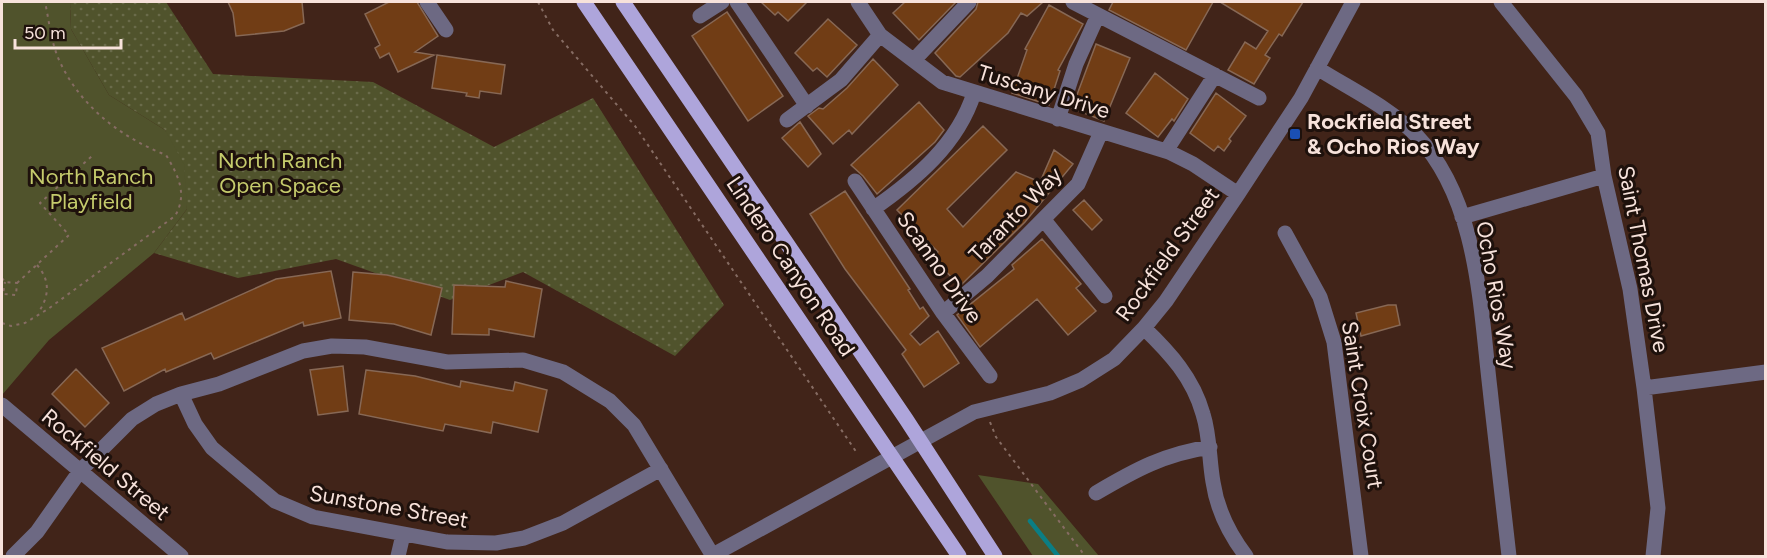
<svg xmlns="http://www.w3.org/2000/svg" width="1767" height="558" viewBox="0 0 1767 558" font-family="Figtree,sans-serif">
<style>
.grass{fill:url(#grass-dots)}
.park{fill:#50532c}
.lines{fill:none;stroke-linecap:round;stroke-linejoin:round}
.stream{stroke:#0b7e84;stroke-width:4.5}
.building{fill:#713d15;stroke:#876855;stroke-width:1.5}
.path{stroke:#866c63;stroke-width:2;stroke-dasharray:3 4.5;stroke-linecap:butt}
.minor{stroke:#6d6983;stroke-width:15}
.major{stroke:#aea5db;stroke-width:15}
.transit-dot{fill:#1a4fb4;stroke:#1e110c;stroke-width:2}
.labels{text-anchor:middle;stroke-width:6;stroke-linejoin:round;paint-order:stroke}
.street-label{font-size:22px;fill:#f7e2db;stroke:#1e110c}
.poi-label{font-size:22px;font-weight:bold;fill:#f7e2db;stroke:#1e110c;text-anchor:start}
.park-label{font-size:22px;fill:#c5cb6c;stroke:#1e110c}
</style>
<defs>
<pattern id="grass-dots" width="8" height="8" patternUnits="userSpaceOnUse" patternTransform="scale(1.5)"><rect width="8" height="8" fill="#50532c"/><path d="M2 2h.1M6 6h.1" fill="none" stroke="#6a6b4a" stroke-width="1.8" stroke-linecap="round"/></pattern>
</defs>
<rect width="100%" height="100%" fill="#412419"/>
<!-- grass -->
<path class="grass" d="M70,2h96l47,72 160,8 121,65 99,-49 131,207 -49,51 -152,-84 -73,28 -114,-41 -98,19 -84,-25 33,-44 -22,-79 -56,-35 -38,-66z"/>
<!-- park -->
<path class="park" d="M2,2h68l1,27 38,66 56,35 19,34 3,45 -33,44 -105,87 -47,55z
M978,475l60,9 61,72h-66z"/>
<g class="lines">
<!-- stream -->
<path class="stream" d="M1030,521l28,35"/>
</g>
<!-- building -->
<path class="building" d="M228,2h74l2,21 -20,8 -48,5 -3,-23z
M389,2h28l21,34 -23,16 19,3 -36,17 -9,-19 -9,5 -5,-10 5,-3 -15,-31z
M761,2h46l-19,19 -10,-9 -3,3z
M905,2h51l-37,38 -26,-27z
M978,2h65l-16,14 -6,-3 -13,20 -48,44 -4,-1 -21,-23 41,-44z
M1113,2h100l-27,48 -77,-40z
M1220,2h83l-21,34 -3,-2 -14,21 5,3 -16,26 -26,-14 17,-28 11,7 12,-18z
M1049,5l34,19 -25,46 2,1 -11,34 -37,-12 15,-43 -2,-1z
M727,12l56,84 -35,25 -56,-85z
M828,19l29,26 -30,32 -10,-9 -4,3 -18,-18z
M1096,44l34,14 -26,63 -32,-13z
M437,55l68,10 -4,29 -21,-3 -1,7 -13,-2 1,-3 -35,-5z
M873,59l25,26 -46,49 -3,-4 -16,14 -25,-28 11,-8 4,1 24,-21z
M1155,73l33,26 -14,22 -2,-2 -14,18 -32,-24z
M1216,93l30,23 -17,23 2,2 -7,10 -6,-5 -4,5 -24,-18z
M919,102l25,28 -9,12 -58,52 -14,-18 -12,-11z
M800,122l21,32 -13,13 -26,-29z
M983,126l24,24 -60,59 16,18 53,-55 24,10 14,-32 19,14 -48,58 -65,64 -28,-29 6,-5 -41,-42z
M845,191l65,98 -2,1 12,19 3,-2 6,9 -19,18 10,11 18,-14 21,32 -35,24 -22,-33 4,-4 -61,-81 -35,-55z
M1084,200l18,20 -10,10 -19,-20z
M1042,239l39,45 -5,4 20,23 -28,24 -31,-36 -57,48 -23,-32 57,-46 -2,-4z
M331,271l10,47 -37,8 -1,-4 -89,37 -3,-6 -45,19 -1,-3 -41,22 -22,-43 80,-35 3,7 91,-41z
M353,272l34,3 55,13 -11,47 -37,-11 -45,-4z
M506,281l36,8 -8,48 -45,-8v6l-37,-1 2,-49 51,2z
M1388,305h8l4,20 -39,11 -5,-23z
M343,366l5,45 -30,4 -8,-45z
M76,369l33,34 -24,24 -33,-33z
M366,370l49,6 45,11 1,-6 52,10 2,-9 32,8 -9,42 -45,-10 -2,11 -46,-9 -2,7 -84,-17z"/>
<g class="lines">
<!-- path -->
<path class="path" d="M538,2l15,28 82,96 222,327
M37,265c14,16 12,32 1,48
M2,278l3,4 12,1 -1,12 -13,-1 2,-12
M17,283l52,-48 -29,-32 53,-48
M2,323l9,3 14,-3 23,-14 127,-93c13,-22 3,-41 -9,-61 -46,-18 -86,-49 -107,-95 -8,-18 -10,-40 -14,-58
M990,422l6,15 89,119"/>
<!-- minor -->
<path class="minor" d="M427,2l19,28
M737,2l70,104
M858,2l22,33 62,47 227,70 24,12 45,30
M1073,2l186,96
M1501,2l75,94 22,37 6,43 26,113 14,99 14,120 -5,48
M700,16l22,-14
M914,60l55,-58
M1317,68c33,21 72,39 99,67 62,64 64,170 74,254 6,56 13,112 19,167
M1058,119l18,-55 22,-49
M787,120l54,-40 39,-45
M1166,151l49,-76
M855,181l88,132 47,63
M873,209c43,-30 85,-65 101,-116
M1462,217l142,-41
M1044,220l61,76
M1285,233l35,64 14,45 27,214
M943,313l44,-37 91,-92 23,-52
M1144,328c26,25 49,50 59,86 7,22 6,45 10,68 4,27 17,53 33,74
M1644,388l122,-16
M181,394l14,30 17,24 63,53 38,16 134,25 49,1 28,-5 39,-15 98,-54
M2,405l179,151
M1096,493c39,-23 68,-39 114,-46
M13,556l24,-24 43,-61 52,-52 24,-15 25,-10 38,-10 84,-33 29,-5 33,1 82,15 76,-2 40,12 47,29 24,24 79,131
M398,556l5,-21
M711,556l263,-144 76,-19 31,-13 33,-21 30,-31 22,-27 72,-107 63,-96 52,-96"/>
<!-- major -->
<path class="major" d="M584,2l375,554
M623,2l283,417 89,137"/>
</g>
<!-- markers -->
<rect class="transit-dot" x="1289" y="128" width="12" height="12" rx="3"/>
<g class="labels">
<!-- street labels -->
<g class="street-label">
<text transform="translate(1044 91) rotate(17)" y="8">Tuscany Drive</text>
<text transform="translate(1015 214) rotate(-46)" y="8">Taranto Way</text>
<text transform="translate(1167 254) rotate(-54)" y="8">Rockfield Street</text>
<text transform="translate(1644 259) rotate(79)" y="8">Saint Thomas Drive</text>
<text transform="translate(791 266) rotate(56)" y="8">Lindero Canyon Road</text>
<text transform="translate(940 267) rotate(55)" y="8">Scanno Drive</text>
<text transform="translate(1497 295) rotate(80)" y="8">Ocho Rios Way</text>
<text transform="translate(1363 405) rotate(81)" y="8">Saint Croix Court</text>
<text transform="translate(106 464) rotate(40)" y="8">Rockfield Street</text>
<text transform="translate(389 506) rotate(10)" y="8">Sunstone Street</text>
</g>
<!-- poi labels -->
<g class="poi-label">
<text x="1307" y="129">Rockfield Street<tspan x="1307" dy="25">&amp; Ocho Rios Way</tspan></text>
</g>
<!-- park labels -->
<g class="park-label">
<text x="280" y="168">North Ranch<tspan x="280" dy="25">Open Space</tspan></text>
<text x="91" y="184">North Ranch<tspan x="91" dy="25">Playfield</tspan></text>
</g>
</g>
<!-- border -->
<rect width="1767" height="558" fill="none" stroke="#f7e2db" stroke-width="6"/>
<!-- scale -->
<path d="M15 39v9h106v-9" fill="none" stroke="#f7e2db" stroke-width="3"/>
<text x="24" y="39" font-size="18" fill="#f7e2db" stroke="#1e110c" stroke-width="4.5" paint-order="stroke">50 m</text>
</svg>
